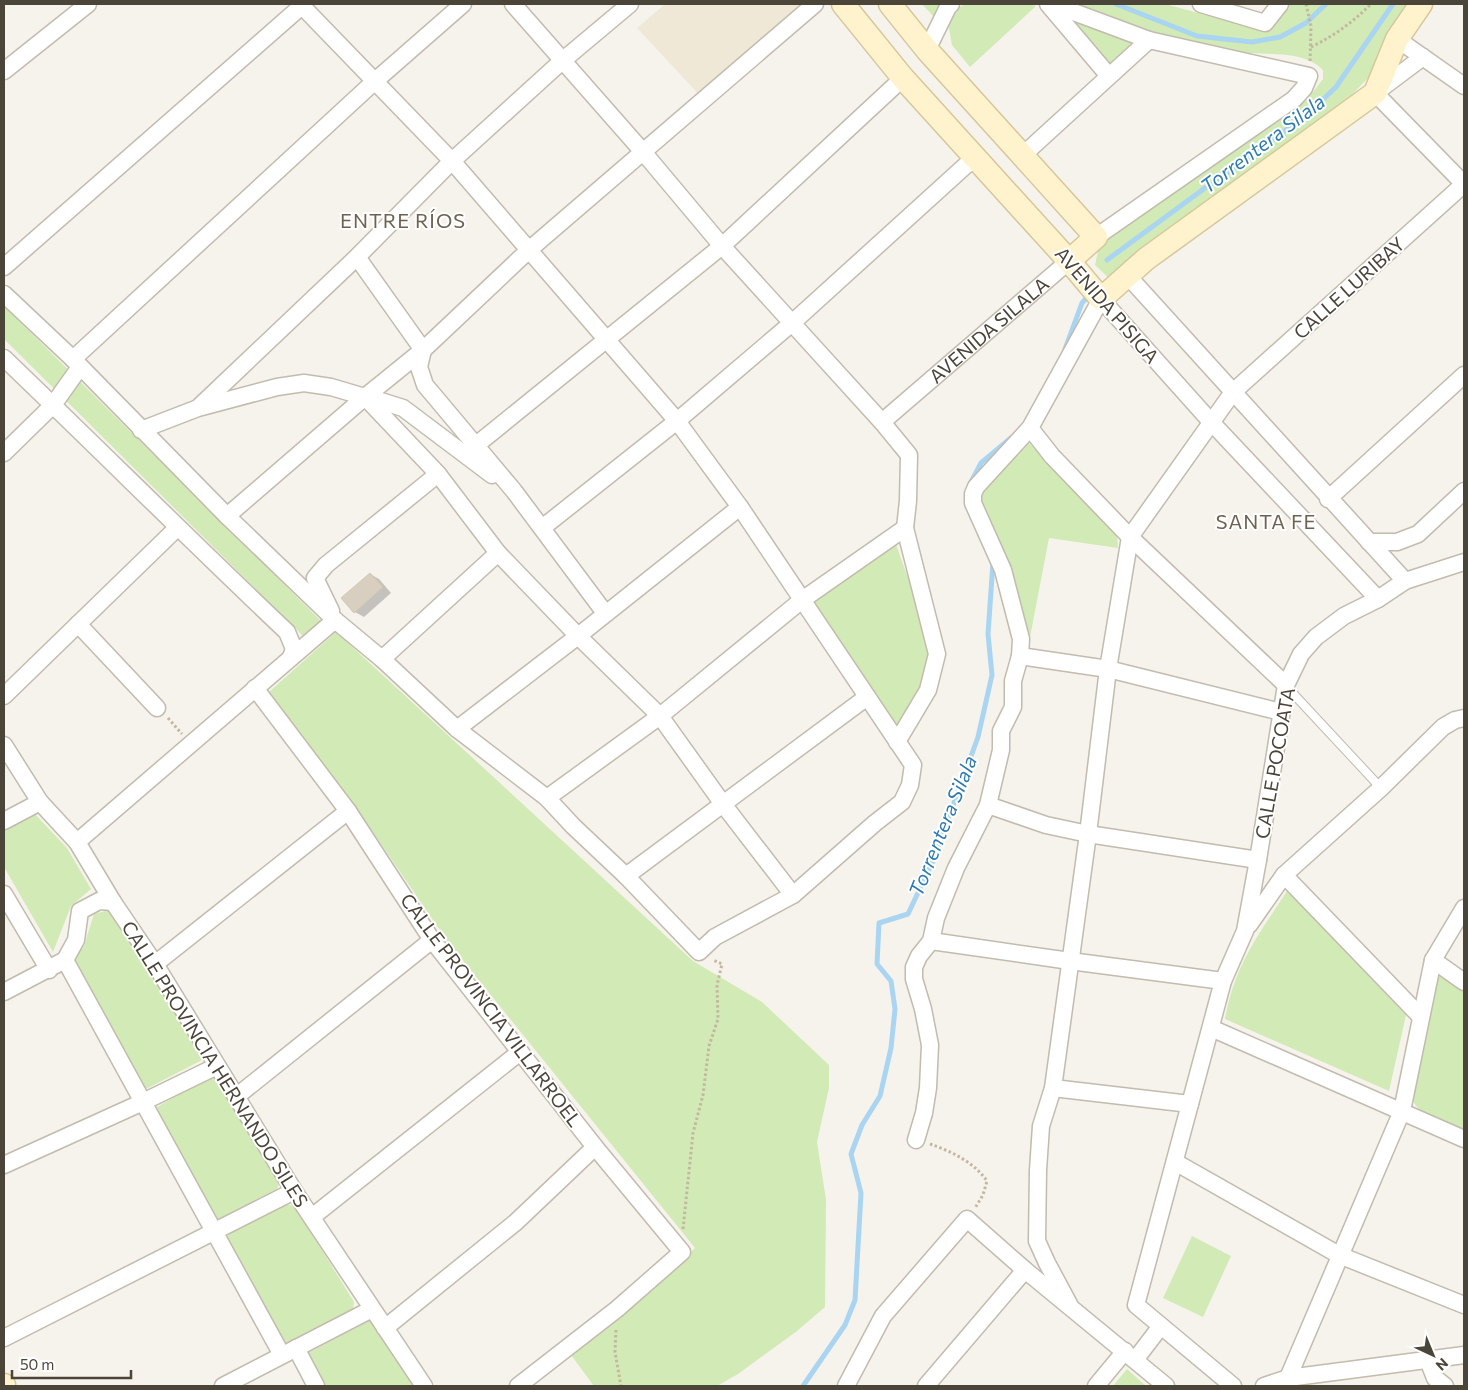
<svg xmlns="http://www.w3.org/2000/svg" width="1468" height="1390" viewBox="0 0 1468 1390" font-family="Commissioner,sans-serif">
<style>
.education{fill:#efe8d6}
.green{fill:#d2eab5}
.shadow{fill:#0003}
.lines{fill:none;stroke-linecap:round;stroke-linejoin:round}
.stream{stroke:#a9d4f2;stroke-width:5}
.building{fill:#d8cfc1;stroke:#d3c7b4}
.lane-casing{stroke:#c2bbae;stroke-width:10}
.street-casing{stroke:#c2bbae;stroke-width:19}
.secondary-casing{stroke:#d6c79b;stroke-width:25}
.path{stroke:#c4b79f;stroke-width:3;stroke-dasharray:2.5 2.5;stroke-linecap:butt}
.lane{stroke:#fff;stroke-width:8}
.street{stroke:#fff;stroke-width:16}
.secondary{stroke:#fff3cd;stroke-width:22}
.labels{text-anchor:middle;stroke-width:4;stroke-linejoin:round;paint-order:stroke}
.street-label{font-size:19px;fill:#4b4439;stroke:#fff}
.water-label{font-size:20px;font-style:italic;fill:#2e7ab2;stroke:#fff}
.neighbourhood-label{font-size:20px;letter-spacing:1px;fill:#6e6250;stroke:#fff}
</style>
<rect width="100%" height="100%" fill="#f6f3ec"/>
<!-- education -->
<path class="education" d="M665,4h144l-105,96 -67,-72z"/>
<!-- green -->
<path class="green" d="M922,4h21l-9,13z
M965,4h63l8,2 -66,61 -18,-22 -4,-22 12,-16z
M1076,4h89l93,25h11l21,-25h123l-45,74 -28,29 -115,80 -82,66 -31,28 -17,-16 4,-19 8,-10 202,-139 14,-18v-9c-21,-22 -66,-14 -95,-18 -53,-8 -102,-30 -152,-48z
M1067,16l68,26 -24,24z
M4,306l317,315 -16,17 -301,-299z
M1026,440l91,95 1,13 -69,-10 -19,99 -23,-77 -26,-55 1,-14z
M896,544c12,37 43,104 27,141 -6,14 -16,27 -24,40h-8l-79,-123z
M336,632l357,329 69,41 67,63v23l-12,54 9,58 -1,107 -28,24 -59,43 -21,12h-123l-23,-31 82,-65 42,-42 -247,-306 -95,-139 -84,-111z
M34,813l33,35 24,41 -20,17 -18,46 -49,-85v-37z
M1287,891l119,124 -17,76 -164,-72c10,-55 33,-83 62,-128z
M109,910l95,149 -58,30 -72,-131 10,-12 10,-32z
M1442,975l22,15v141c-17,-8 -46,-14 -52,-33l24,-121z
M211,1077l9,5 60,100 -4,9 -55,29 -5,2 -64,-112 55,-32z
M284,1203l9,3 4,4 57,92 -1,7 -4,5 -56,29 -10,-1 -57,-104 6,-7z
M1192,1236l39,20 -28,61 -40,-19z
M371,1320l43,66h-88l-18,-33z
M1127,1369l19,17h-33z"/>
<!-- shadow -->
<path class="shadow" d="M370,574l9,5 12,14 -27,24 -9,-5 -12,-14z"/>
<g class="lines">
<!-- stream -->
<path class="stream" d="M1116,4l81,32 55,6 28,-5 26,-14 20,-19
M1107,260l98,-72 51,-35 56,-43 24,-23 57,-83
M1065,349l17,-46 8,-9
M970,484l11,-21 31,-26
M803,1386l42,-61 10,-25 6,-107 -10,-39 11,-29 18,-29 11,-48 4,-39 -4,-28 -14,-17 2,-41 29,-9 25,-53 45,-124 14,-62 -4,-41 5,-72"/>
</g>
<!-- building -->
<path class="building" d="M370,573l13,14 -29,26 -13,-15z"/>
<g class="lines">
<!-- lane casing -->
<g class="lane-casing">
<path id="lane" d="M1287,687l94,101"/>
</g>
<!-- street casing -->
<g class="street-casing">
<g id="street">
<path d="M513,4l131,149 78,93 160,176 27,33 -1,46 -3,27 32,126 -9,36 -31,52"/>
<path d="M1048,4l61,72"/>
<path d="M1052,4l97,36 160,36 -5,12 -10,11 -198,138"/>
<path d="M1201,4l64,19 15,-19"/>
<path d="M1397,39l67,47"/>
<path d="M927,50l21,-43 3,-3"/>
<path d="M1423,57l-48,36 89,91"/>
<path d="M4,71l84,-67"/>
<path d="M1023,155l126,-115"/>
<path d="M357,257l66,93 -4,17 6,18 89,106 91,122"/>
<path d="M4,267l300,-263"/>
<path d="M1127,275l278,306"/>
<path d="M4,294l69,65 154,157 108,104 47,39 75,70 90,69 26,28 53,50 73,76 16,-15 78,-42 82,-72 27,-21 8,-17 3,-20 -173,-258 -63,-86 -225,-260 -152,-157"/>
<path d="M4,358c95,91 188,184 283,274l7,17 -3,8"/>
<path d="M73,359l302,-278 88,-77"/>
<path d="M368,397l35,11 89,67"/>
<path d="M200,406l157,-149 95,-96 110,-100 68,-57"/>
<path id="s1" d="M882,422l187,-161"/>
<path d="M1030,428l22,28 78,81 156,148"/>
<path d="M141,430l57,-22 79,-21 27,-4 27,4 34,10 73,77 60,79 80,83 82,80 63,88 70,91"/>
<path d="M475,446l247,-200 181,-168"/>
<path d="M4,453l49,-48 27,-38"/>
<path d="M1328,499l136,-124"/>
<path d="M227,516l138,-119 58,-47 107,-101 285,-245"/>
<path d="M542,528l135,-107 115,-98 183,-166"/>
<path d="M1369,542h28l21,-8 46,-43"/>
<path d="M331,611l-16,-33 11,-13 112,-91"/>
<path d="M78,624l79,84"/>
<path d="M1020,656l88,13 173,43"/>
<path d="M382,659l116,-106"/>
<path d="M255,688l93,123 84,129 163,207 87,105 -65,57 -99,77"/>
<path d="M4,696l173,-168"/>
<path d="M457,729l121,-93 162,-129"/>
<path d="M4,745l36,57 37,40 36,60 42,62 139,227 130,195"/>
<path d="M547,798l113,-82 142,-116 103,-72"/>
<path d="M988,805l58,20 42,9 170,26"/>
<path d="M4,821l36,-19"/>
<path d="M77,842l258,-222"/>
<path d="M1284,875l137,142"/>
<path d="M626,876l241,-179"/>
<path d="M4,894l45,76"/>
<path d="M1249,925l35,-50 97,-87 62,-61 12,-7 9,-2"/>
<path d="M931,941l139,20 153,20"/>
<path d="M65,960l217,395"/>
<path d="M1433,960l31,22"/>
<path d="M155,964l193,-153"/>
<path d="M4,992l61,-32 11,-20 4,-29 19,-10 14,1"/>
<path d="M1211,1028l253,111"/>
<path d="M1053,1088l137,16"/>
<path d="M237,1096l195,-156"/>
<path d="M916,1140l8,-27 4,-25 2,-43 -7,-36 -9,-30v-12l5,-11 12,-15 5,-23 20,-50 32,-63 13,-55v-19l12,-24v-26l7,-25 1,-17 -18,-69 -30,-67v-9l3,-7 54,-59 71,-129 111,124 166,176"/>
<path d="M1175,1162l164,93 125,50"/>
<path d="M4,1165l139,-63 74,-36"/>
<path d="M312,1217l208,-165"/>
<path d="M1069,1304l-22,-41 -10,-22 1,-71 3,-44 12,-38 35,-254 20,-165 22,-132 103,-145 231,-208"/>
<path d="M385,1328l131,-106 79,-75"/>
<path d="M4,1338l290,-147"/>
<path d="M296,1348l20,38"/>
<path d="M1135,1360l26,-34"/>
<path d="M1428,1360l7,18 10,8"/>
<path d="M1288,1378l114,-267 31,-151 31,-52"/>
<path d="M223,1386l149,-77"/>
<path d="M846,1386l37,-70 84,-97 58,51 141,116"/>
<path d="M926,1386l99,-116"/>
<path d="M1096,1386l29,-35"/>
<path d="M1233,1386l-97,-81 87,-324 22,-50 13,-71 28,-175 15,-31 15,-17 28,-21 34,-17 27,-18 59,-19"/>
<path d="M1264,1386l24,-8 176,-23"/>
</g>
</g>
<!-- secondary casing -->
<g class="secondary-casing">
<path id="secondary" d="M843,4l60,74 166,183 32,38 45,-40 229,-166 22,-54 24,-35
M890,4l37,46 169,187 -27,24
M4,1385v1"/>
</g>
<!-- path -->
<path class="path" d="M1306,4l5,22 -1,37
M1311,47c23,-11 42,-25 60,-43
M168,718l14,16
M930,1144c21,7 45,19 57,37l-4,14 -8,13
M683,1229l10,-96 10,-38 6,-49 9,-27 -1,-34 5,-21 -9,-4
M616,1330l-1,22 6,34"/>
<!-- lane -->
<use href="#lane" class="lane"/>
<!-- street -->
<use href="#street" class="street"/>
<!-- secondary -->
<use href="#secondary" class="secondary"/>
</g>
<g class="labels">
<!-- street labels -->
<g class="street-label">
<text transform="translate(1349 288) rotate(-42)" y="7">CALLE LURIBAY</text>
<text transform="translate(1107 305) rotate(49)" y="7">AVENIDA PISIGA</text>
<text dy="7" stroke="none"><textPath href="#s1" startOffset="141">AVENIDA SILALA</textPath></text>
<text transform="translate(1275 763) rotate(-80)" y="7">CALLE POCOATA</text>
<text transform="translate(491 1010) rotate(53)" y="7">CALLE PROVINCIA VILLARROEL</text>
<text transform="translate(215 1064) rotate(58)" y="7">CALLE PROVINCIA HERNANDO SILES</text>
</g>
<!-- water labels -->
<g class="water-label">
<text transform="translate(1263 144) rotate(-37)" y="7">Torrentera Silala</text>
<text transform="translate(943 826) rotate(-68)" y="7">Torrentera Silala</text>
</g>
<!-- neighbourhood labels -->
<g class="neighbourhood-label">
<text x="403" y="228">ENTRE RÍOS</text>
<text x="1266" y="529">SANTA FE</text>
</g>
</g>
<!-- border -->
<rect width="1468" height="1390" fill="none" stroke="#4b4439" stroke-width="10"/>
<!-- north arrow -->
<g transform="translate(1433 1355) rotate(136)" stroke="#ffffff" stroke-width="4" paint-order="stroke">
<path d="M0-4L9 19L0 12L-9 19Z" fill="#4b4439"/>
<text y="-8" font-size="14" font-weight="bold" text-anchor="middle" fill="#4b4439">N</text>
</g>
<!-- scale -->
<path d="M12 1370v8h119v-8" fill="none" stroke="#4b4439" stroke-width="2.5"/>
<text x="20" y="1370" font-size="15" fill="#4b4439" stroke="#ffffff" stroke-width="4" paint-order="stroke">50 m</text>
</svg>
